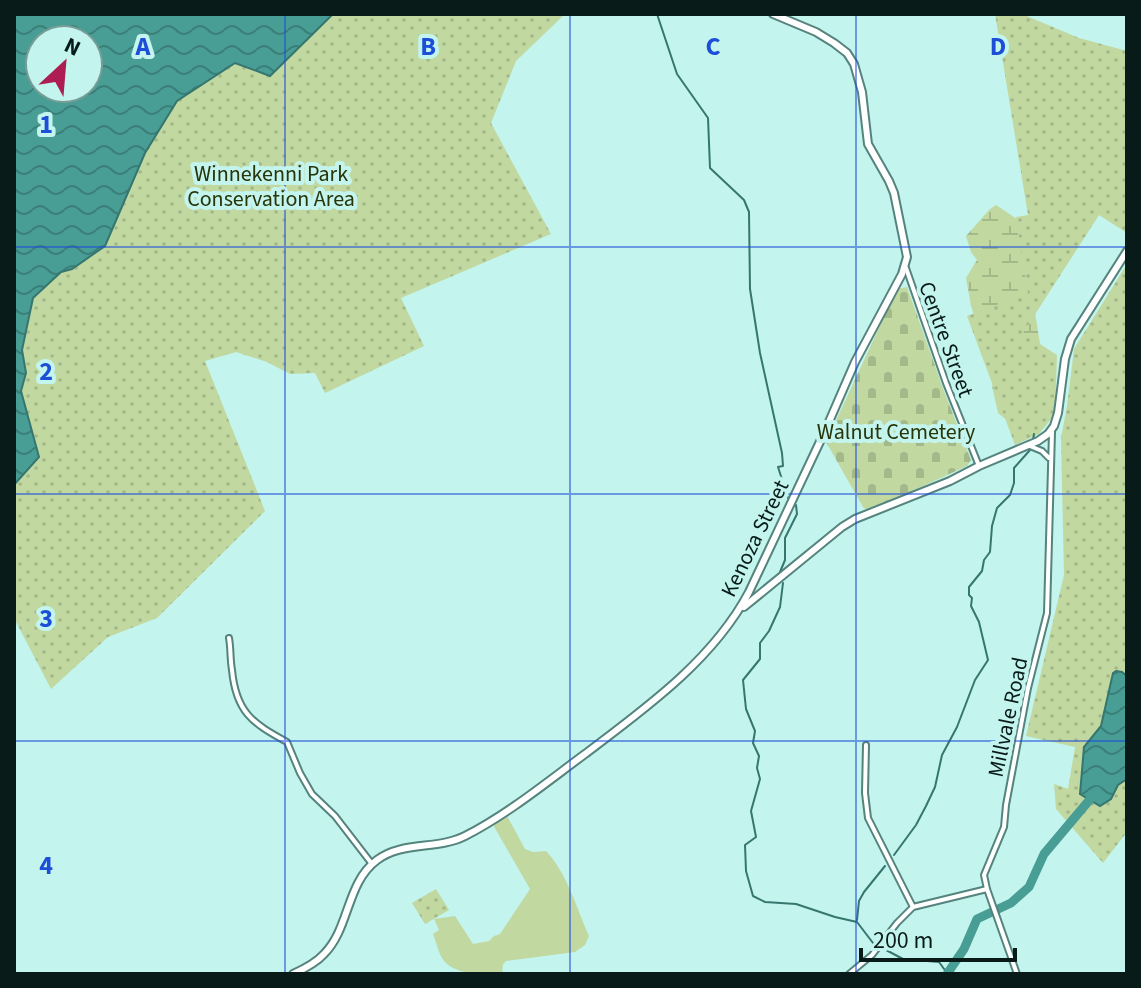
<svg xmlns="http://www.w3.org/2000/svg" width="1141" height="988" viewBox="0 0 1141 988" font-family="'Source Sans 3',sans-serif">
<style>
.green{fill:#c1d8a1}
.wetland{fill:url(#wetland-marsh)}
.cemetery{fill:url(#cemetery-stones)}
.park{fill:url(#park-dots);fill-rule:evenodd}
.water{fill:url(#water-waves);stroke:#35766f;stroke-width:2;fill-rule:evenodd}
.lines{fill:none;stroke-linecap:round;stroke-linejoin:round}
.stream{stroke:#35766f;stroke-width:2}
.river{stroke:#489d94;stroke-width:9}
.street-casing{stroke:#55837d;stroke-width:8}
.secondary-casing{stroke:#55837d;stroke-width:10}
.street{stroke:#fff;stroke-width:4}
.secondary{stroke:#fff;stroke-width:6}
.grid{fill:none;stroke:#1d4ed8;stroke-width:2;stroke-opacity:0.55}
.labels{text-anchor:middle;stroke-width:8;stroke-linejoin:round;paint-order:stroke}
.park-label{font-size:22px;fill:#273509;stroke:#c3f4ed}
.street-label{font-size:22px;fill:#081b19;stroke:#c3f4ed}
.grid-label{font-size:26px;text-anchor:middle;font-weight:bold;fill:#1d4ed8;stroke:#c3f4ed;stroke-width:8;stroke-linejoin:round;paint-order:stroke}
</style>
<defs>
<pattern id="wetland-marsh" width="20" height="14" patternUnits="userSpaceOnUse" patternTransform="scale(2)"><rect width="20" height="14" fill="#c1d8a1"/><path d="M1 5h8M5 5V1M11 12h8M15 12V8" fill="none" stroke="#a4b98a"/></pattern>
<pattern id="cemetery-stones" width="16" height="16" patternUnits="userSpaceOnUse" patternTransform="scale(2)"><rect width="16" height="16" fill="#c1d8a1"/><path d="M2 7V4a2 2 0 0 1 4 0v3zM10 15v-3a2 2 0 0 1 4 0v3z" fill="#a4b98a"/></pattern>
<pattern id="park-dots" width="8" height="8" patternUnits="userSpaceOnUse" patternTransform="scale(2)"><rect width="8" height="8" fill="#c1d8a1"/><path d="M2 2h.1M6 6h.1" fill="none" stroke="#a4b98a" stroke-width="1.8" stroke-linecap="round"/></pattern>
<pattern id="water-waves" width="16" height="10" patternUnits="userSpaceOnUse" patternTransform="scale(2)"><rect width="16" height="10" fill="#489d94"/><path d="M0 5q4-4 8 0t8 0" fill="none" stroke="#3a7f78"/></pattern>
</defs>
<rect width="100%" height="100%" fill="#c3f4ed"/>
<!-- green -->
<path class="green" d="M506,814l19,35 8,3 13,-1c21,22 31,58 43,85l-4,9 -10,7 -69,9 -3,3 -1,10c-18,0 -49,2 -60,-16 -4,-7 -6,-17 -9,-24l6,-4 -5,-11 21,-3 18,28 16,-3 5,-5 6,-2 30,-45 -38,-66z"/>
<!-- wetland -->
<path class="wetland" d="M996,205l30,20 7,75 8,50 -26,77 -17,-14 -6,-27 10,-17 -18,-24 -13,-39 -5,-28 11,-18 -6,-8 -5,-16 24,-27z"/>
<!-- cemetery -->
<path class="cemetery" d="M907,287l37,104 27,69 -4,6 -99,45 -5,-4 -37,-65 71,-153z"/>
<!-- park -->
<path class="park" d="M14,14h551l-49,47 -25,62 60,111 -150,64 23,48 -99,47 -10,-20 -25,1 -23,-12 -31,-10 -31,9 60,150 -108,107 -49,19 -57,52 -37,-71zM40,40h48v48h-48z
M995,14h27l57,24 48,13v182l-28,-18 -76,118 34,22 -2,59 -16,20 -24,11 -48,-129 61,-23 -12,-76 12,-2z
M1127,264v568l-24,31 -47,-54 -2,-25 14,5 7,-42 -49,-11 38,-161 -3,-137 6,-32 7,-57z
M436,889l13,21 -24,14 -13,-21z"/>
<!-- water -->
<path class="water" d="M14,14h319l-63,62 -35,-13 -58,38 -32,52 -40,93 -33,23 -11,3 -28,26 -11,52 4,23 -5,18 18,66 -25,28zM40,40h48v48h-48z
M1116,671l6,1 5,4v103l-9,6 -7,14 -11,7 -20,-12 4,-47 17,-21 12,-53z"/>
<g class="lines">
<!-- stream -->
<path class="stream" d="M657,14l20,60 31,44 2,50 34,32 5,12 1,77 10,64 22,100 1,13 -5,1 10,31
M1033,440l1,-6
M780,572l5,-12v-22l12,-24 -1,-9
M783,583l-3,24 -11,24 -9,12v16l-17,21 3,29 9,22 -2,12 6,13 -2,12 3,11 -9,32 5,26 -11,8 1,26 7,25 12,6 31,2 39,13 22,5 16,21
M894,855l22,-30 10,-19 9,-19 7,-32 15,-28 18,-47 13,-20 -9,-38 -8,-16 1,-8 -3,-3v-8l13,-16 2,-11 6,-8 2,-26 5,-18 13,-13 4,-12v-15l16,-18
M857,920l2,-19 5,-9 21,-26
M886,950l17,9 36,3 8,11"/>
<!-- river -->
<path class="river" d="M947,974l17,-25 13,-30 34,-16 18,-16 15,-33 53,-63"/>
<!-- street casing -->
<g class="street-casing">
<path id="street" d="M906,268l40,115 33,83
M1030,446l12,5 7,7
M229,638c2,11 1,21 3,32 4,42 20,53 55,72l13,31 12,21 23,22 37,48
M866,745l-1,48 3,25 45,89
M849,974l23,-19 25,-32 16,-16 74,-18
M1017,974l-30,-85 -3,-14 20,-48 2,-22 22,-117 19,-75 5,-181"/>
</g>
<!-- secondary casing -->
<g class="secondary-casing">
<path id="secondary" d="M744,607l98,-80 13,-8 95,-38 29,-15 59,-25 10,-7 6,-8 4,-13 7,-54 6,-20 56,-88
M293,974c11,-5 23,-11 31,-20 26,-26 22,-71 53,-94 25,-19 60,-10 88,-24 43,-22 82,-54 120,-82 61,-46 128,-94 164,-162l76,-161 30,-69 47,-88 5,-17 -13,-64 -5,-12 -21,-37 -6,-52 -8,-28 -7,-11 -13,-10 -18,-11 -43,-18"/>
</g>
<!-- street -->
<use href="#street" class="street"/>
<!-- secondary -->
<use href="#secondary" class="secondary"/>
</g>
<!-- grid -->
<path class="grid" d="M285,14v960M570,14v960M856,14v960M14,247h1113M14,494h1113M14,741h1113"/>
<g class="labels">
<!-- park labels -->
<g class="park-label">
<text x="271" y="181">Winnekenni Park<tspan x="271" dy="25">Conservation Area</tspan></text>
<text x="896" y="439">Walnut Cemetery</text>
</g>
<!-- street labels -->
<g class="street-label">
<text transform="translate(947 339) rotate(70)" y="8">Centre Street</text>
<text transform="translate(754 538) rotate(-64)" y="8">Kenoza Street</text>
<text transform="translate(1007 717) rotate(-78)" y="8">Millvale Road</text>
</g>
</g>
<g class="grid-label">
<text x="143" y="55">A</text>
<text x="428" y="55">B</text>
<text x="713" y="55">C</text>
<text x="998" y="55">D</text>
<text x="46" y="133">1</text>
<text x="46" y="380">2</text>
<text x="46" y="627">3</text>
<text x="46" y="874">4</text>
</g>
<!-- border -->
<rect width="1141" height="988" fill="none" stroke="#081b19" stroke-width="32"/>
<!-- north arrow -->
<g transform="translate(64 64) rotate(26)"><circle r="38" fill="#c3f4ed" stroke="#789d98" stroke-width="2"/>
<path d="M0-6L14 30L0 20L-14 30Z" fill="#ae1d52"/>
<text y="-12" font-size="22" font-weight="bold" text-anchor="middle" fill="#081b19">N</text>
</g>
<!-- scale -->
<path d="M861 948v12h154v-12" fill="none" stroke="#081b19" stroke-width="4"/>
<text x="873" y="948" font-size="24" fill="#081b19" stroke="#c3f4ed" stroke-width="6" paint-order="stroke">200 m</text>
</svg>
